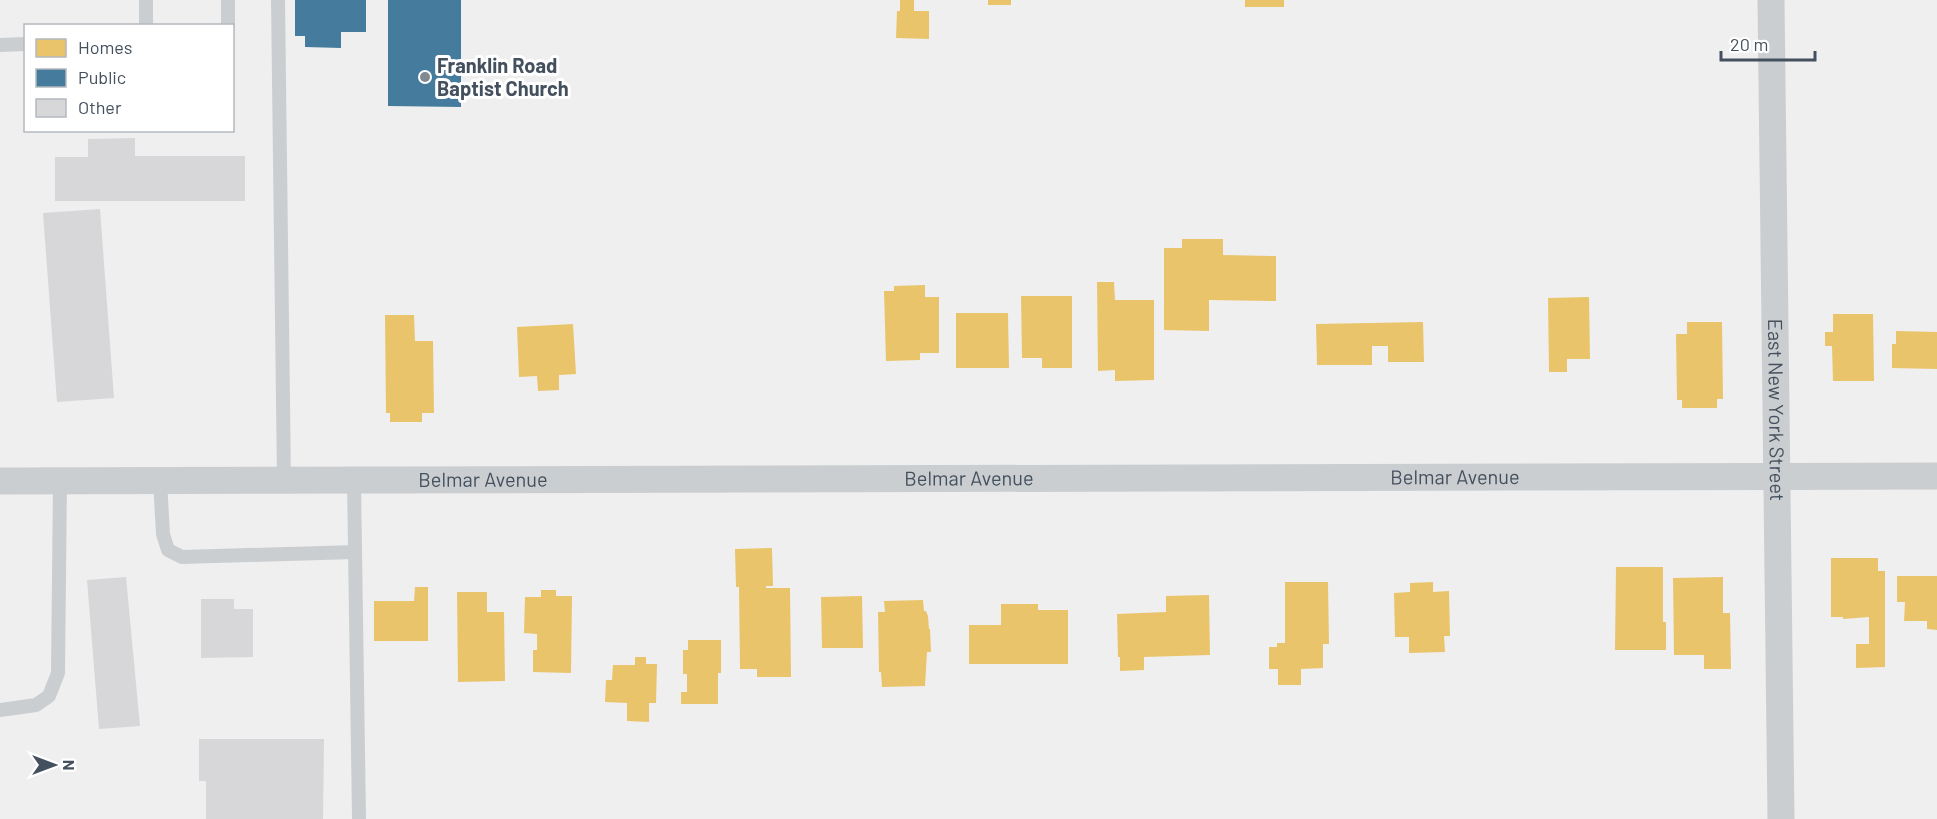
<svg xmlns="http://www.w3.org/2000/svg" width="1937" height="819" viewBox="0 0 1937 819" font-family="Barlow,sans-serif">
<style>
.homes{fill:#e9c46a}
.public{fill:#457b9d}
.building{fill:#d7d7d9}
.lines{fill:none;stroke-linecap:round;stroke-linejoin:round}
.lane{stroke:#cbced0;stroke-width:14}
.street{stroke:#cbced0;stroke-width:27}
.poi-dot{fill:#808891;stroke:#fff;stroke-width:2}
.labels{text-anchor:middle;stroke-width:6;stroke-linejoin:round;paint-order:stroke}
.poi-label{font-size:20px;font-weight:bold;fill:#44505e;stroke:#fff;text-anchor:start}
.street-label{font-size:20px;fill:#44505e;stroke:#fff}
</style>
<rect width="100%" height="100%" fill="#f0efef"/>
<!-- homes -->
<path class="homes" d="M900,0h14v11h15v28l-33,-1 1,-27h3z
M988,0h23v5h-23z
M1245,0h39v7h-39z
M1182,239h41v16l53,1v45l-67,-1v31l-45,-1v-82h18z
M1097,282h17l1,18h39v80l-39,1v-11l-17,1z
M925,285v12h14v56h-19v7l-34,1 -2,-70h10v-5z
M1021,296h51v72h-30v-10h-20z
M1589,297l1,62h-23v13h-18l-1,-74z
M956,313h52l1,55h-53z
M1833,314h40l1,67h-41l-1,-35h-7v-14h8z
M385,315h29l1,26h18l1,72h-12v9h-32v-9h-4z
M1423,322l1,40h-36v-16h-16v19h-55l-1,-41z
M1687,322h35l1,77h-6v9h-35v-8h-5l-1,-66h11z
M573,324l3,50 -17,1v15l-21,1 -1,-15 -18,1 -2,-50z
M1896,331l41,1v37l-45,-1v-24h4z
M772,548l1,38h-7v2h24l1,89h-34v-8h-17l-1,-82h-3l-1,-38z
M1831,558h47v13h7v96l-29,1v-24h13v-27l-26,2v-2h-12z
M1616,567h47v55h3v28h-51z
M1897,576h40v54l-10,-1v-8h-23l1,-19h-8z
M1723,577v36h7l1,56h-27v-14h-30l-1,-77z
M1285,582h43l1,62h-6v24l-22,1v16h-23v-16h-9v-22h8v-4h8z
M1433,582v10l16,-1 1,45h-6l1,16 -36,1v-16h-14l-1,-44 16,-1v-9z
M415,587h13v54h-54v-40h40z
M541,590h15v6h16l-1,77 -38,-1v-22h4v-16l-13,-1 1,-36h16z
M457,592h30v20h17l1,69 -47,1z
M1209,595l1,60 -66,2v13l-24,1v-14h-2l-1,-43 49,-2v-16z
M862,596l1,52h-41l-1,-51z
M923,600l1,11h2l2,5 1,13h1l1,23h-4l-2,34 -43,1 -1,-15h-2l-1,-60h7l-1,-11z
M1001,604h37v6h30v54h-99v-39h32z
M688,640h33v33h-3v31h-37v-12h6v-18h-4v-24h5z
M635,657h11v7h11l-1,39h-7v19l-22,-1v-18l-22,-1 1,-22h6l1,-15h22z"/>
<!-- public -->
<path class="public" d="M295,0h71v32h-25v16l-36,-1v-11h-10z
M388,0h73v107l-73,-1z"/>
<!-- building -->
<path class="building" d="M135,138v18h110v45h-190v-44h33v-18z
M100,209l14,189 -57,4 -14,-189z
M126,577l14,149 -41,3 -12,-149z
M201,599h33v10h19v48l-52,1z
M199,739h125l-1,80h-117v-38h-7z"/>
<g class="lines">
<!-- lane -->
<path class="lane" d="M146,0v26
M228,0v26
M278,0l6,481
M0,45l26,-1
M160,481l3,53 5,16 14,7 173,-5
M354,481l5,338
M0,710l36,-5 13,-9 9,-23 2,-192"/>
<!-- street -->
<g class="street">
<path id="s1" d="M1771,0l10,819"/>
<path id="s2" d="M0,481l1937,-5"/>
</g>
</g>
<!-- markers -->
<circle class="poi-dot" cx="425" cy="77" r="6"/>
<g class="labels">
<!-- poi labels -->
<g class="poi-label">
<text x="437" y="73">Franklin Road<tspan x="437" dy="23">Baptist Church</tspan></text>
</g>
<!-- street labels -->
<g class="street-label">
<text dy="7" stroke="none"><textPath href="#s1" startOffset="410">East New York Street</textPath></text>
<text dy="7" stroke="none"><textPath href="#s2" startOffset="969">Belmar Avenue</textPath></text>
<text dy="7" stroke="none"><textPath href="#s2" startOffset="1455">Belmar Avenue</textPath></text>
<text dy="7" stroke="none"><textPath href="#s2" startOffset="483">Belmar Avenue</textPath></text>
</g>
</g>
<!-- legend -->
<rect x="24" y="24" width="210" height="108" fill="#ffffff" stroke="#b4b9bf" stroke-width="1.5"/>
<rect x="36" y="39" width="30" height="18" fill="#e9c46a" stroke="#b4b9bf" stroke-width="1.5"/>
<text x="78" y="54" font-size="18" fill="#44505e">Homes</text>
<rect x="36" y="69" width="30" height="18" fill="#457b9d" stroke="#b4b9bf" stroke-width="1.5"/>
<text x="78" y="84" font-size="18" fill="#44505e">Public</text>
<rect x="36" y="99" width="30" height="18" fill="#d7d7d9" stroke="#b4b9bf" stroke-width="1.5"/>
<text x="78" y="114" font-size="18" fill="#44505e">Other</text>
<!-- north arrow -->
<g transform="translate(54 765) rotate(90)" stroke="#ffffff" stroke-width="4.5" paint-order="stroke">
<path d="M0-4.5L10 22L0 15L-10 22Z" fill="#44505e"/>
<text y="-9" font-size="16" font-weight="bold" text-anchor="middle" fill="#44505e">N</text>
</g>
<!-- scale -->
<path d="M1721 51v9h94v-9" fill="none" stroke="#44505e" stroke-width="3"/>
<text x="1730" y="51" font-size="18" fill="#44505e" stroke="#ffffff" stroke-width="4.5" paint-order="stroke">20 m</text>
</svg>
